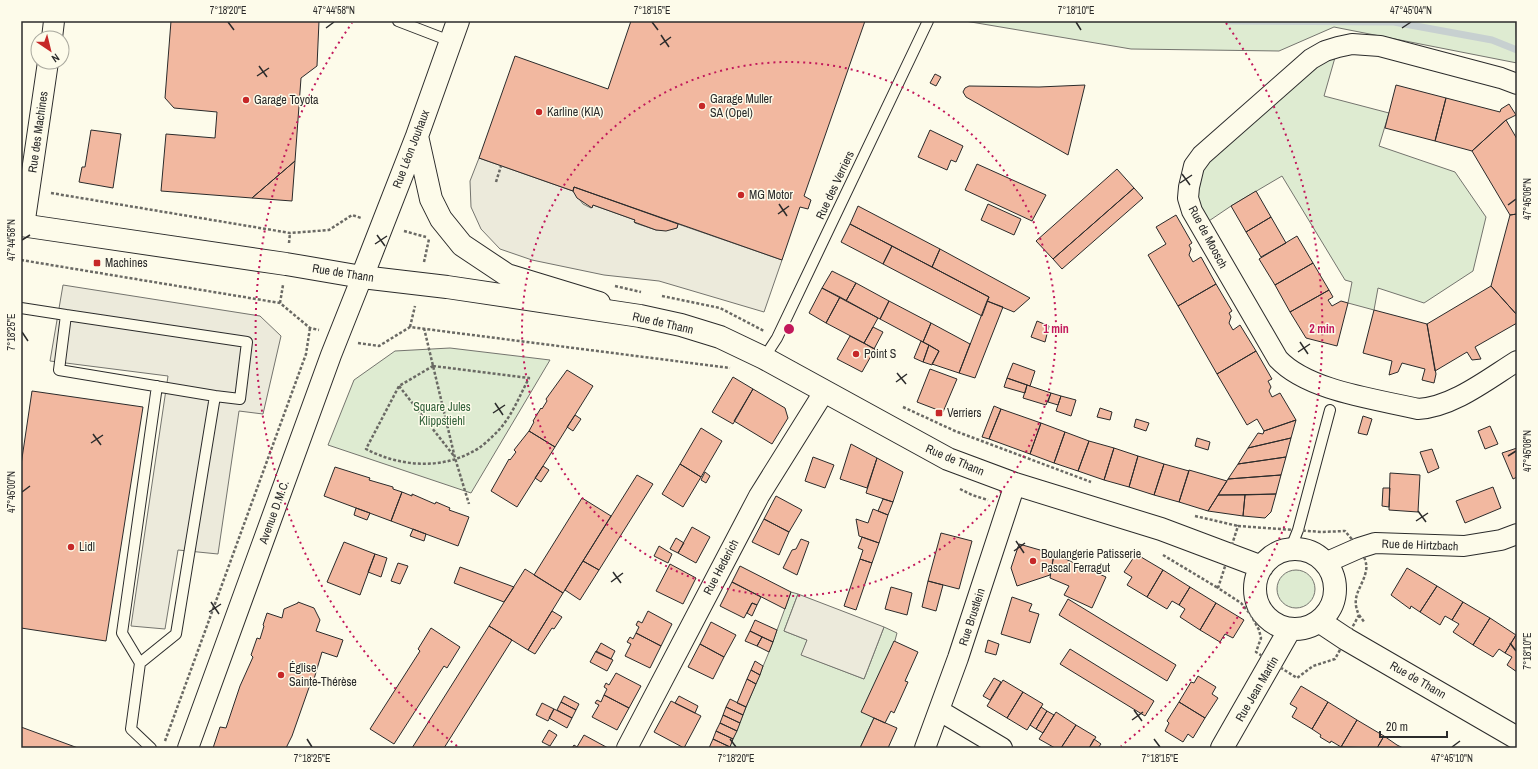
<svg xmlns="http://www.w3.org/2000/svg" width="1538" height="769" viewBox="0 0 1538 769" font-family="'Archivo Narrow',sans-serif">
<style>
.green{fill:#deebd1;stroke:#74746e}
.parking{fill:#eceadb;stroke:#74746e}
.lines{fill:none;stroke-linecap:round;stroke-linejoin:round}
.stream{stroke:#c7d0d0;stroke-width:7}
.building{fill:#f2b8a0;stroke:#2b2b2b}
.service-casing{stroke:#2b2b2b;stroke-width:12}
.minor-casing{stroke:#2b2b2b;stroke-width:22}
.tertiary-casing{stroke:#2b2b2b;stroke-width:24}
.primary-casing{stroke:#2b2b2b;stroke-width:24}
.path{stroke:#6a6964;stroke-width:2.5;stroke-dasharray:3 2;stroke-linecap:butt}
.service{stroke:#fdfbea;stroke-width:10}
.minor{stroke:#fdfbea;stroke-width:20}
.tertiary{stroke:#fdfbea;stroke-width:22}
.primary{stroke:#fdfbea;stroke-width:22}
.ticks{fill:none;stroke:#2b2b2b;stroke-width:1.5}
.ring{fill:none;stroke:#c2185b;stroke-width:2;stroke-dasharray:2 4}
.poi-dot{fill:#c62828;stroke:#fdfbea;stroke-width:1.5}
.labels{text-anchor:middle;stroke-width:3;stroke-linejoin:round;paint-order:stroke}
.poi-label{font-size:12px;fill:#2b2b2b;stroke:#fdfbea;text-anchor:start}
.street-label{font-size:12px;fill:#2b2b2b;stroke:#fdfbea}
.park-label{font-size:12px;fill:#34623c;stroke:#fdfbea}
.centre{fill:#c2185b;stroke:#fdfbea;stroke-width:2}
.ring-label{font-size:12px;text-anchor:middle;font-weight:bold;fill:#c2185b;stroke:#fdfbea;stroke-width:3;stroke-linejoin:round;paint-order:stroke}
.neatline{fill:none;stroke:#2b2b2b;stroke-width:1.5}
.ticks-label{font-size:10px;text-anchor:middle;fill:#2b2b2b}
</style>
<rect width="100%" height="100%" fill="#fdfbea"/>
<!-- green -->
<path class="green" d="M965,21h551l1,42 -183,-36 -55,24 -148,-2z
M1338,47l-14,49 65,17 -10,33 76,26 31,45 -13,54 -49,32 -46,-15 -4,22 -26,-7 4,-21 -7,-2 -63,-104 -51,30 -31,21 -9,-50z
M450,348l100,12 -79,133 -143,-48 26,-65 41,-29z
M1277 589a19 19 0 1 1 38 0a19 19 0 1 1-38 0Z
M791,592l7,2 -14,37 23,9 -5,15 62,24 20,-52 13,6 -23,85 -14,30h-131l40,-96z"/>
<!-- parking -->
<path class="parking" d="M479,158l94,33 10,13 8,4 2,-3 42,15v3l21,7 16,-1 5,-1 1,-4 104,36 -18,52 -105,-31 -55,-6 -72,-15 -32,-11 -19,-20 -10,-22 -1,-26z
M63,285l197,31 21,20 -18,78 -24,-3 -21,143 -40,-4 -13,79 -34,-3 37,-250 -118,-15z
M798,594l86,33 -20,52 -63,-24 6,-15 -23,-9z"/>
<g class="lines">
<!-- stream -->
<path class="stream" d="M1229,21l165,1 98,18 25,10"/>
</g>
<!-- building -->
<path class="building" d="M171,21h148l-2,45 -16,12 -6,83 -43,37 -91,-7 5,-57 49,4 2,-26 -43,-4 -9,-10z
M631,21h234l-61,175 7,4 -3,9 -8,-2 -18,53 -208,-73 -1,4 -94,-33 36,-102 93,33z
M935,74l6,3 -5,9 -6,-3z
M1085,85l-17,70 -102,-58 -3,-5 2,-4 4,-2 70,1z
M1396,85l50,13 -11,43 -50,-13z
M1446,98l54,14 1,-3 8,-5 7,11 -10,5 -34,31 -37,-10z
M1506,120l11,19v75l-7,1 -38,-64z
M91,130l30,4 -8,54 -34,-6 3,-15h3z
M930,130l33,16 -7,16 -5,-2 -4,10 -29,-13z
M295,161l-3,40 -40,-3z
M977,164l69,31 -14,26 -67,-31z
M1117,169l17,19 -81,71 -17,-18z
M574,187l104,37 -1,4 -11,3 -10,-1 -22,-8 1,-2 -42,-15 -1,3 -15,-10 -4,-7z
M1134,188l9,10 -81,71 -9,-10z
M1256,191l15,26 -25,15 -15,-26z
M988,204l33,15 -7,16 -33,-15z
M858,206l82,43 -8,18 -82,-43z
M1517,214v101l-26,-29 19,-71z
M1176,215l16,28 -3,2 2,4 -2,6 4,7 8,-5 15,27 -38,22 -30,-51 18,-11 -10,-17z
M1271,217l15,26 -25,14 -15,-25z
M850,224l42,22 -9,18 -42,-22z
M1297,236l16,27 -38,22 -16,-26z
M892,246l97,51 -7,19 -99,-52z
M940,249l90,49 -16,14 -27,-11 2,-4 -57,-30z
M1313,263l16,27 -39,22 -15,-27z
M832,271l24,12 -10,18 -24,-13z
M856,283l33,18 -9,18 -34,-18z
M1216,284l16,27 -3,2 2,4 -2,6 4,7 7,-5 16,26 -39,23 -39,-68z
M1491,286l26,29v8l-42,24 6,12 -9,1 -5,-8 -32,19 -8,-47z
M822,288l18,9 -14,26 -17,-10z
M1329,290l4,7 -5,3 4,6 9,-5 7,2 -11,43 -31,-8 -16,-26z
M840,297l38,21 -14,25 -38,-20z
M889,301l42,22 -8,19 -43,-23z
M987,301l16,6 -28,71 -16,-5z
M1374,310l53,14 9,50 -2,9 -12,-3 3,-11 -23,-6 -4,9 -9,3 3,-14 -29,-8z
M1037,321l12,5 -4,16 -14,-5z
M931,323l39,21 -11,29 -27,-9 7,-13 -16,-9z
M873,327l10,5 -9,17 -10,-6z
M850,336l25,13 -13,23 -25,-13z
M921,341l8,4 -6,17 -9,-4z
M929,345l10,6 -7,14 -9,-3z
M1256,351l16,28 -4,2 3,6 -2,4 3,6 8,-4 16,27 -32,11 -7,-12 -10,6 -30,-51z
M1013,363l22,8 -5,15 -23,-8z
M930,369l27,10 -14,33 -26,-10z
M567,370l26,16 -38,61 -26,-16 5,-9 -1,-1 8,-13 1,1 5,-8 -1,-2z
M733,377l20,12 -20,35 -21,-12z
M1007,378l20,7 -2,8 -21,-6z
M1027,385l24,8 -5,12 -23,-7z
M753,389l32,19 3,10 -16,26 -38,-23z
M32,391l111,16 -37,234 -85,-13v-163z
M1051,393l10,3 -3,9 -10,-3z
M1061,396l15,4 -5,16 -15,-5z
M994,406l7,3 -12,30 -7,-2z
M1100,408l12,4 -2,8 -13,-3z
M1001,409l40,14 -11,31 -41,-15z
M575,415l6,4 -8,12 -6,-4z
M1363,416l9,3 -5,16 -9,-2z
M1136,419l13,4 -3,8 -12,-4z
M1296,420l-5,18 -43,10 10,-15 5,1 1,-3z
M1041,423l24,9 -11,31 -24,-9z
M1490,426l8,18 -13,5 -7,-18z
M701,428l21,13 -21,36 -21,-13z
M529,431l26,16 -38,60 -26,-16 18,-32 1,1 6,-8 -2,-2z
M1065,432l24,9 -11,30 -24,-8z
M1197,438l13,4 -2,8 -13,-4z
M1291,438l-5,19 -48,7 10,-16z
M1089,441l25,7 -10,32 -26,-9z
M851,444l26,14 -10,30 -27,-9z
M1114,448l24,8 -9,31 -25,-7z
M1517,448v29l-4,2 -11,-26z
M1432,449l7,19 -11,5 -8,-21z
M1138,456l26,8 -10,31 -25,-8z
M813,457l21,8 -9,23 -20,-7z
M1286,457l-5,18 -53,4 10,-15z
M877,458l26,14 -10,30 -27,-9z
M680,464l21,13 -18,30 -21,-13z
M1164,464l25,7 -10,31 -25,-7z
M543,466l6,4 -8,12 -6,-4z
M335,467l35,11 -1,2 24,7v2l9,3 -11,29 -67,-25z
M1189,470l38,11 -19,30 -29,-9z
M705,472l5,4 -4,7 -5,-3z
M1390,473l30,2 -2,37 -29,-2z
M637,475l16,9 -54,86 -16,-9z
M1281,475l-5,19 -58,1 10,-16z
M1493,487l8,21 -36,15 -9,-22z
M1383,488h7l-1,19 -7,-1z
M402,492l10,4v-2l23,10 1,-2 14,6 -1,2 20,7 -11,29 -67,-25z
M1276,494l-5,18 -6,6 -22,-2 2,-21z
M1218,495h27l-2,21 -35,-5z
M776,496l26,14 -13,22 -25,-13z
M582,498l29,18 -48,77 -29,-18z
M883,499l10,3 -5,13 -10,-4z
M356,508l14,5 -3,7 -13,-5z
M873,509l15,6 -9,28 -20,-7 -3,-17 12,4z
M764,519l25,13 -10,23 -27,-13z
M692,527l18,10 -14,26 -18,-10z
M413,529l13,5 -2,7 -14,-5z
M941,533l31,8 -13,48 -31,-8z
M862,537l17,6 -7,20 -12,-4 3,-9 -5,-2z
M676,538l8,5 -6,10 -8,-4z
M801,539l8,3 -12,33 -14,-7 9,-18 4,-1z
M344,542l31,12 -15,41 -33,-13z
M1019,544l35,10 -4,21 -33,11 -6,-18z
M659,546l13,8 -4,9 -14,-7z
M375,554l12,4 -6,19 -13,-5z
M1054,554l52,23 -14,31 -28,-13 5,-9 -19,-8z
M1136,554l27,16 -16,27 -20,-12 5,-8 -8,-5z
M860,559l12,4 -16,47 -12,-4z
M583,561l16,9 -19,30 -15,-10z
M398,563l10,3 -8,18 -9,-3z
M670,564l26,14 -13,26 -27,-13z
M740,566l51,26 -6,17 -53,-27z
M460,567l54,20 -10,15 -50,-19z
M1407,568l30,18 -17,26 -9,-6 -1,3 -19,-14z
M525,569l38,24 -35,57 -39,-24z
M1163,570l27,17 -11,18 -7,-4 -5,8 -20,-12z
M928,581l15,4 -7,26 -14,-4z
M732,582l29,15 -4,8 -5,-2 -8,15 -24,-12z
M1437,586l26,16 -11,18 -7,-4 -5,9 -20,-13z
M891,587l21,6 -5,22 -22,-6z
M1190,587l26,16 -16,27 -20,-13 5,-8 -6,-4z
M1012,597l20,7 -3,7 10,3 -9,29 -29,-9z
M1068,599l108,66 -9,16 -108,-66z
M298,602l16,6 6,12 -4,11 27,9 -6,17 -15,-5 -8,27h-2l-20,57 -6,12h-73l7,-21 6,1 14,-42 13,-29 -2,-2 6,-17 3,1 4,-13 -1,-1 4,-12 15,5 2,-9 14,-6z
M1463,602l27,16 -17,27 -20,-13 6,-8 -7,-4z
M752,603l5,2 -5,11 -5,-3z
M1216,603l28,17 -11,18 -8,-4 -5,8 -20,-12z
M552,611l10,6 -8,12 -2,-1 -17,26 -7,-4z
M648,611l24,13 -11,22 -25,-13 3,-6 -3,-2 2,-4 4,2z
M1490,618l26,17 -11,18 -6,-4 -6,8 -20,-12z
M755,620l22,10 -4,12 -23,-11z
M711,622l25,13 -12,22 -24,-13z
M489,626l23,14 -68,108h-32z
M431,628l29,19 -13,21 -3,-2 -50,78 -24,-15 50,-78 -2,-2z
M750,631l12,6 -5,9 -12,-5z
M636,633l25,13 -11,22 -25,-12 6,-12 -4,-2 3,-5 3,2z
M1516,635h1v37l-10,-7 5,-8 -7,-4z
M762,637l11,5 -4,10 -12,-6z
M988,640l11,4 -3,11 -11,-3z
M894,641l24,11 -13,29 3,1 -14,31 -3,-2 -6,12 -24,-11z
M601,643l14,8 -4,8 -15,-7z
M700,644l24,13 -11,22 -25,-12z
M1070,649l84,52 -9,15 -85,-52z
M596,651l17,9 -6,11 -17,-9z
M755,661l8,5 -3,9 -9,-5z
M751,670l9,5 -4,9 -9,-5z
M616,673l25,13 -12,22 -25,-13 3,-6 -3,-2 2,-4 3,2z
M1198,676l18,11 -4,7 6,4 -13,20 -26,-16 12,-20 3,1z
M994,678l7,4 -11,18 -7,-4z
M747,679l9,5 -10,23 -9,-4z
M1003,680l20,12 -16,26 -20,-12z
M1301,686l27,16 -16,27 -20,-12 5,-9 -7,-4z
M1023,692l20,12 -16,26 -20,-12z
M604,695l25,13 -12,22 -25,-13 7,-12 -4,-2 2,-3 4,2z
M564,696l15,8 -3,6 -15,-8z
M679,696l19,10 -3,7 -20,-10z
M730,699l16,8 -3,8 -17,-8z
M671,701l30,15 -17,32 -30,-16z
M561,702l15,8 -4,8 -15,-8z
M1179,702l26,16 -12,20 -5,-4 -5,8 -18,-11 4,-8 -2,-2z
M1328,702l29,18 -16,27 -10,-6 -1,2 -10,-6 1,-2 -9,-6z
M542,703l12,6 -6,12 -12,-6z
M726,707l17,8 -3,8 -17,-8z
M1041,707l6,4 -11,18 -6,-4z
M554,709l18,9 -5,10 -18,-10z
M1047,711l7,4 -11,18 -7,-4z
M1056,712l20,13 -15,23h-6l-16,-9z
M723,715l17,8 -3,8 -17,-8z
M874,718l23,10 -9,20h-28z
M1357,720l27,16 -7,12 -36,-1z
M720,723l17,8 -4,8 -17,-8z
M1076,725l20,12 -7,11h-28z
M21,727l57,21h-57z
M549,730l8,5 -7,11 -8,-4z
M716,731l17,8 -3,8 -17,-8z
M584,735l24,13h-36l2,-3 3,2z
M1384,736l13,9 6,3h-26z
M713,739l17,8 -1,1h-20z
M1094,739l7,5 -3,4h-9z"/>
<g class="lines">
<!-- service casing -->
<g class="service-casing">
<path id="service" d="M398,21l52,20
M21,308l45,7
M764,358l13,-20 151,-317
M1290,550l8,-20 32,-120
M140,663l36,-29 39,-238 25,3 7,-57 -181,-27 -7,55 156,26
M151,748l-20,-19 9,-66 -18,-30 35,-247"/>
</g>
<!-- minor casing -->
<g class="minor-casing">
<path id="minor" d="M52,38l2,-17
M1517,84l-16,-6 -121,-32 -28,-2 -14,3 -13,4 -14,8 -109,96 -8,11 -5,21 -1,11 4,13 86,148c30,32 98,40 140,50 35,-2 70,-30 99,-48
M24,226l24,-164
M1325,563l34,-15 16,-5 89,3 37,-6 16,-6
M940,711l62,37
M188,748l143,-393 31,-78
M627,748l132,-252 65,-104
M925,748l33,-90 57,-174"/>
</g>
<!-- tertiary casing -->
<g class="tertiary-casing">
<path id="tertiary" d="M417,136l14,63 10,20 21,26 45,30 92,28
M362,277l55,-141 41,-115"/>
</g>
<!-- primary casing -->
<g class="primary-casing">
<path id="primary" d="M21,225l265,39 76,13 85,10 193,29 41,9 39,12 44,21 184,101 67,25 146,45 101,38
M1255 589a40 40 0 1 1 80 0a40 40 0 1 1-80 0Z
M1319,621l27,18 171,99
M1222,748l68,-119"/>
</g>
<!-- path -->
<path class="path" d="M496,182l5,-16
M51,193l239,40 39,-3 23,-15 9,3
M404,231l22,6
M289,243l1,-10
M21,260l259,43 30,25 9,2
M424,262l5,-23
M615,286l26,6
M662,296l58,12 44,23
M280,303l3,-18
M410,327l5,-21
M424,328l31,130 14,46
M358,343l21,3 31,-19 320,41
M433,366l96,12c-9,17 -17,38 -31,53 -7,7 -17,17 -26,21 -33,18 -74,14 -106,-3l33,-63z
M399,386l55,70
M903,407l52,24 136,51
M960,489l12,6 16,5
M1195,516l43,10
M1238,526l84,6 23,-1c8,10 24,25 21,40 -4,18 -16,25 -7,44l-24,44 -22,7 -16,12 -41,-26 5,-14 -2,-8 -8,-15 -10,-12 -23,-15z
M1163,555l55,33
M1359,615l6,8
M165,741l141,-387 4,-26"/>
<!-- service -->
<use href="#service" class="service"/>
<!-- minor -->
<use href="#minor" class="minor"/>
<!-- tertiary -->
<use href="#tertiary" class="tertiary"/>
<!-- primary -->
<use href="#primary" class="primary"/>
</g>
<!-- ticks -->
<path class="ticks" d="M228,22l6,8M652,22l6,8M1076,22l5,8M326,28l8,-6M1402,28l9,-6M661,35l8,12M660,45l11,-8M259,66l8,11M257,76l12,-8M1182,174l8,11M1180,183l12,-8M779,204l8,12M1508,205l8,-6M778,214l11,-8M377,235l8,11M22,240l8,-5M375,244l12,-8M22,332l6,9M1300,342l8,12M1298,352l12,-8M897,373l9,11M896,382l11,-8M495,403l8,12M493,413l12,-8M93,434l8,11M91,443l12,-8M1508,456l8,-5M22,492l8,-6M1418,511l8,11M1416,521l12,-8M1016,541l8,12M1014,551l11,-8M613,572l8,11M611,582l12,-9M211,602l8,12M209,612l12,-8M1510,643l6,8M1134,710l8,11M1132,720l11,-8M307,739l5,8M730,739l6,8M1154,739l6,8M1452,747l8,-6"/>
<!-- distance rings -->
<g class="ring">
<circle cx="789" cy="329" r="267"/>
<path d="M457 746A533 533 0 0 1 352 23M1226 23A533 533 0 0 1 1121 746"/>
</g>
<!-- markers -->
<g class="poi-dot">
<circle cx="246" cy="100" r="4"/>
<circle cx="702" cy="106" r="4"/>
<circle cx="539" cy="112" r="4"/>
<circle cx="741" cy="195" r="4"/>
<rect x="93" y="259" width="8" height="8" rx="2"/>
<circle cx="856" cy="354" r="4"/>
<rect x="935" y="409" width="8" height="8" rx="2"/>
<circle cx="71" cy="547" r="4"/>
<circle cx="1033" cy="561" r="4"/>
<circle cx="281" cy="675" r="4"/>
</g>
<g class="labels">
<!-- poi labels -->
<g class="poi-label">
<text x="710" y="103">Garage Muller<tspan x="710" dy="14">SA (Opel)</tspan></text>
<text x="254" y="104">Garage Toyota</text>
<text x="547" y="116">Karline (KIA)</text>
<text x="749" y="199">MG Motor</text>
<text x="105" y="267">Machines</text>
<text x="864" y="358">Point S</text>
<text x="947" y="417">Verriers</text>
<text x="79" y="551">Lidl</text>
<text x="1041" y="558">Boulangerie Patisserie<tspan x="1041" dy="14">Pascal Ferragut</tspan></text>
<text x="289" y="672">Église<tspan x="289" dy="14">Sainte-Thérèse</tspan></text>
</g>
<!-- street labels -->
<g class="street-label">
<text transform="translate(38 132) rotate(-82)" y="4">Rue des Machines</text>
<text transform="translate(411 149) rotate(-69)" y="4">Rue Léon Jouhaux</text>
<text transform="translate(835 185) rotate(-65)" y="4">Rue des Verriers</text>
<text transform="translate(1208 237) rotate(62)" y="4">Rue de Moosch</text>
<text transform="translate(343 273) rotate(9)" y="4">Rue de Thann</text>
<text transform="translate(663 323) rotate(13)" y="4">Rue de Thann</text>
<text transform="translate(955 460) rotate(23)" y="4">Rue de Thann</text>
<text transform="translate(274 512) rotate(-70)" y="4">Avenue D.M.C.</text>
<text transform="translate(1420 545) rotate(2)" y="4">Rue de Hirtzbach</text>
<text transform="translate(721 567) rotate(-62)" y="4">Rue Hederich</text>
<text transform="translate(972 617) rotate(-72)" y="4">Rue Brustlein</text>
<text transform="translate(1418 680) rotate(30)" y="4">Rue de Thann</text>
<text transform="translate(1257 689) rotate(-60)" y="4">Rue Jean Martin</text>
</g>
<!-- park labels -->
<g class="park-label">
<text x="442" y="411">Square Jules<tspan x="442" dy="14">Klippstiehl</tspan></text>
</g>
</g>
<circle cx="789" cy="329" r="6" class="centre"/>
<g class="ring-label">
<text x="1056" y="333">1 min</text>
<text x="1322" y="333">2 min</text>
</g>
<!-- border -->
<rect width="1538" height="769" fill="none" stroke="#fdfbea" stroke-width="44"/>
<!-- north arrow -->
<g transform="translate(50 50) rotate(145)"><circle r="19" fill="#fdfbea" stroke="#a9a89e"/>
<path d="M0-3L7 15L0 10L-7 15Z" fill="#c62828"/>
<text y="-6" font-size="11" font-weight="bold" text-anchor="middle" fill="#2b2b2b">N</text>
</g>
<!-- scale -->
<path d="M1380 731v6h67v-6" fill="none" stroke="#2b2b2b" stroke-width="2"/>
<text x="1386" y="731" font-size="12" fill="#2b2b2b" stroke="#fdfbea" stroke-width="3" paint-order="stroke">20 m</text>
<rect x="22" y="22" width="1494" height="725" class="neatline"/>
<g class="ticks-label">
<text x="228" y="14">7°18'20"E</text>
<text x="334" y="14">47°44'58"N</text>
<text x="652" y="14">7°18'15"E</text>
<text x="1076" y="14">7°18'10"E</text>
<text x="1411" y="14">47°45'04"N</text>
<text transform="translate(1527 199) rotate(-90)" y="4">47°45'06"N</text>
<text transform="translate(11 240) rotate(-90)" y="4">47°44'58"N</text>
<text transform="translate(11 332) rotate(-90)" y="4">7°18'25"E</text>
<text transform="translate(1527 451) rotate(-90)" y="4">47°45'08"N</text>
<text transform="translate(11 492) rotate(-90)" y="4">47°45'00"N</text>
<text transform="translate(1527 651) rotate(-90)" y="4">7°18'10"E</text>
<text x="312" y="762">7°18'25"E</text>
<text x="736" y="762">7°18'20"E</text>
<text x="1160" y="762">7°18'15"E</text>
<text x="1452" y="762">47°45'10"N</text>
</g>
</svg>
